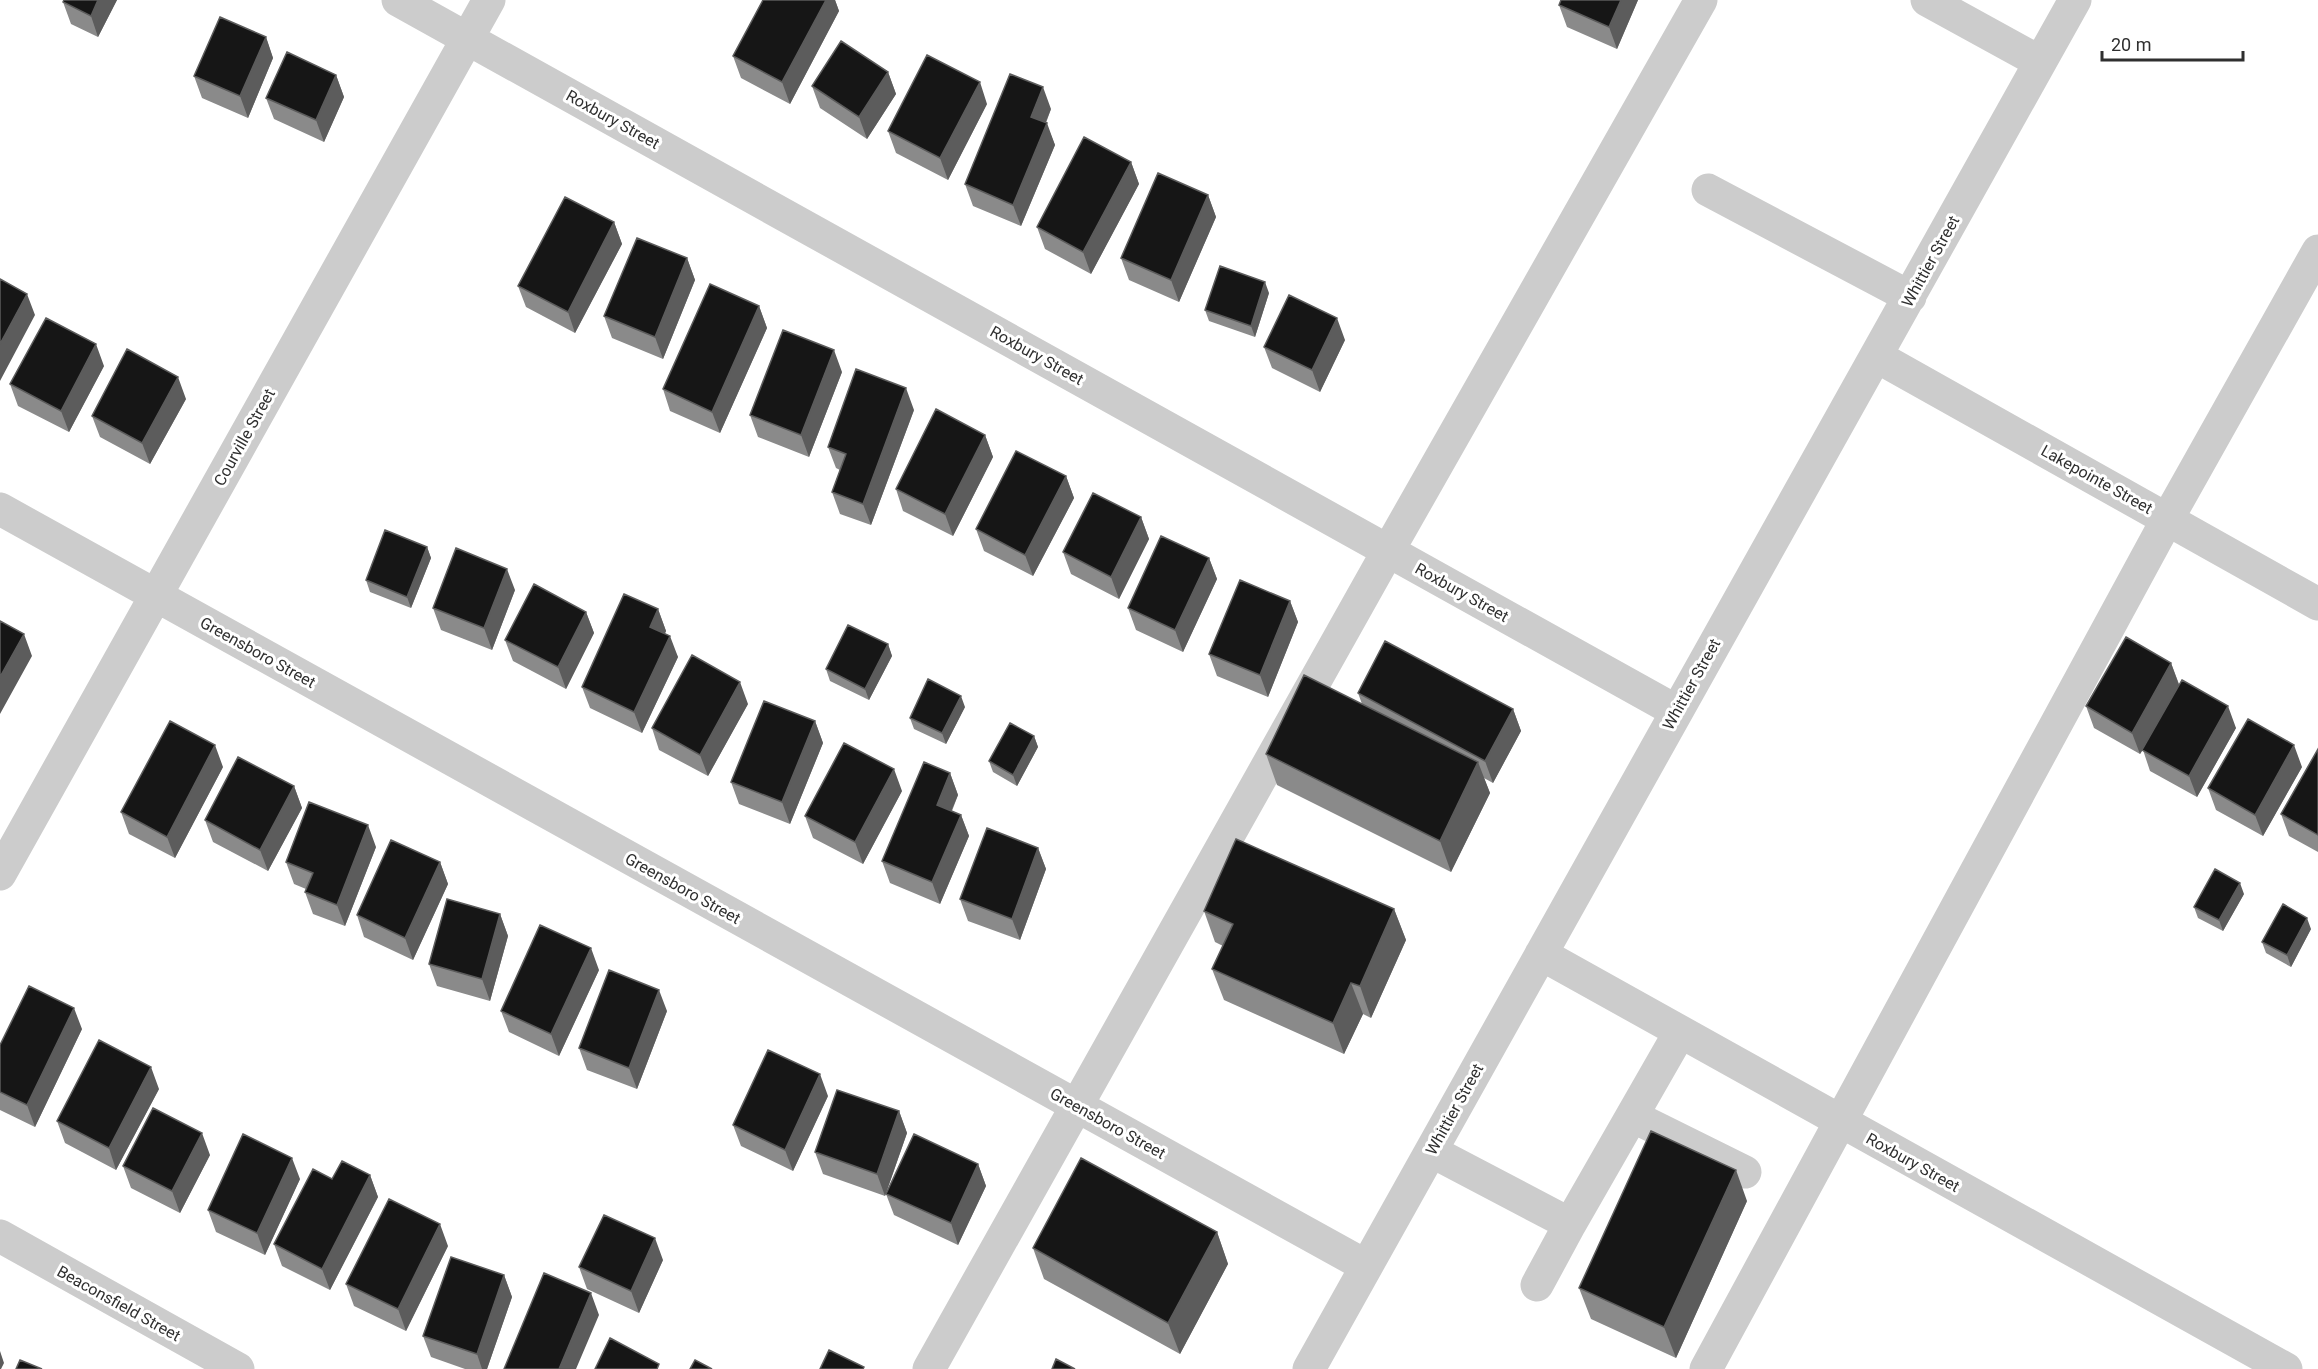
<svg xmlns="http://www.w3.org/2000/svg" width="2318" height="1369" viewBox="0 0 2318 1369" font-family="Roboto,sans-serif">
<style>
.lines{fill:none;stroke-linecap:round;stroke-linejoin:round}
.minor{stroke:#ccc;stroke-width:33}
.wall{fill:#8a8a8a}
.shaded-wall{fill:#5c5c5c}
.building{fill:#161616;stroke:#5c5c5c;stroke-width:1.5}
.labels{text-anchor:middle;stroke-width:6;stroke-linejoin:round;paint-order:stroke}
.street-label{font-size:16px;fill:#2f2f2f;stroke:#fff}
</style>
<rect width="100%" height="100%" fill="#fff"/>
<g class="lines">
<!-- minor -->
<path class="minor" d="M398,0l1278,711
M1927,0l113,62
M1708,190l202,107
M1876,356l442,248
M0,509l1366,757
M0,874l489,-874
M1541,954l745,415
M1632,1116l113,56
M1431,1151l139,73 110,-192
M0,1236l238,133
M1537,1285l33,-61
M929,1369l459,-818 313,-551
M1309,1369l766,-1369
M1706,1369l462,-851 150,-267"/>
</g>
<!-- wall -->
<path class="wall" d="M64,0h53l-19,37 -27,-13 -8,-22z
M763,0h72l4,11 -49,93 -49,-26 -8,-22z
M1561,0h77l-21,49 -50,-22 -8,-22z
M266,37l7,21 -25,60 -46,-20 -8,-22z
M888,72l8,22 -29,45 -47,-31 -8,-22z
M336,75l8,22 -20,45 -50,-23 -8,-21z
M987,104l-39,76 -52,-27 -8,-22z
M1051,109l-5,14 9,22 -34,81 -48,-20 -8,-22z
M1131,162l8,22 -48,90 -46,-25 -8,-22z
M1208,195l8,22 -37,85 -50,-22 -8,-22z
M614,222l8,22 -47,89 -49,-26 -8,-21z
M687,258l8,22 -32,79 -51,-21 -8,-22z
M1269,293l-14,44 -46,-16 -4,-11z
M759,306l8,22 -47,105 -50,-22 -7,-22z
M1345,340l-25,52 -48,-24 -8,-21z
M104,366l-35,66 -51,-26 -8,-22z
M842,372l-33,85 -51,-20 -8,-22z
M186,399l-36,65 -50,-27 -8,-21z
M914,410l-43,115 -31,-11 -8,-22 8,-22 -4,-2 -8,-21z
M985,435l8,22 -40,79 -50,-25 -7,-22z
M1066,476l8,22 -41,78 -49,-25 -8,-22z
M1141,517l8,22 -30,60 -48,-25 -8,-22z
M427,547l4,11 -20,50 -41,-16 -4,-12z
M1209,558l8,21 -34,73 -47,-22 -8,-22z
M515,590l-23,60 -51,-20 -8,-22z
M1290,601l8,21 -30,75 -51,-21 -8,-22z
M658,609l8,22 -1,2 13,24 -36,76 -52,-25 -8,-21z
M586,612l8,21 -28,56 -53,-28 -8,-21z
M888,644l4,12 -23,44 -39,-19 -4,-12z
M2171,663l8,21 57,44 -39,69 -47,-26 -7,-21 -3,4 -46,-26 -8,-22z
M1358,693l155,16 8,22 -28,52 -9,-5 6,15 -39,79 -174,-87 -11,-31 96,-50z
M748,704l-40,72 -49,-26 -7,-22z
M965,707l-19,37 -32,-15 -4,-11z
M815,721l8,22 -33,81 -51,-20 -8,-22z
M1034,736l4,11 -21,39 -24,-14 -4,-11z
M2318,749v103l-29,-16 -8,-22z
M223,767l-48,91 -46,-24 -8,-22z
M2302,767l-39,69 -47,-26 -8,-22z
M950,773l8,22 -6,16 9,4 8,21 -29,68 -50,-21 -8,-22z
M294,786l8,22 -34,63 -55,-29 -8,-22z
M902,791l-39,73 -50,-26 -8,-22z
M376,847l-31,79 -32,-12 -8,-22 1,-3 -12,-5 -8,-22z
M1038,848l8,21 -26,71 -52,-19 -8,-22z
M440,862l8,22 -35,76 -49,-23 -7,-22z
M2244,894l-21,37 -25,-13 -4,-11z
M1394,909l12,31 -35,78 -8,-4 -19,40 -120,-54 -12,-31 11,-23 -8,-4 -11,-31z
M500,914l8,22 -18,65 -53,-15 -8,-22z
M2311,929l-20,38 -25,-14 -4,-11z
M599,970l-40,86 -50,-24 -8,-21z
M667,1011l-30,78 -50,-19 -8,-22z
M82,1029l-47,98 -35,-17v-65z
M159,1089l-43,81 -51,-27 -8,-22z
M828,1096l-35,75 -52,-25 -8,-21z
M899,1111l8,22 -22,63 -62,-22 -8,-22z
M210,1155l-30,58 -49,-25 -8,-22z
M978,1164l8,22 -28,59 -64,-30 -8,-21z
M370,1175l8,22 -48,93 -48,-24 -8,-22 58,-65z
M300,1179l-35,76 -49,-23 -8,-22z
M1747,1201l-71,157 -85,-39 -12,-31z
M1217,1232l11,32 -48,90 -136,-75 -11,-31z
M448,1246l-42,85 -52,-25 -8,-22z
M663,1260l-24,53 -52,-24 -8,-22z
M504,1275l8,22 -25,72h-22l-34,-12 -8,-21z"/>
<!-- shaded-wall -->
<path class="shaded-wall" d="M98,0h19l-19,37 -7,-21z
M826,0h9l4,11 -49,93 -8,-22z
M1621,0h17l-21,49 -8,-22z
M266,37l7,21 -25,60 -8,-22z
M888,72l8,22 -29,45 -8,-22z
M336,75l8,22 -20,45 -8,-22z
M980,82l7,22 -39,76 -8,-22z
M1043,87l8,22 -12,30 -8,-22z
M1047,123l8,22 -34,81 -8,-21z
M1131,162l8,22 -48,90 -8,-22z
M1208,195l8,22 -37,85 -8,-22z
M614,222l8,22 -47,89 -7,-21z
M687,258l8,22 -32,79 -8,-22z
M1265,282l4,11 -14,44 -4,-11z
M27,294l8,21 -35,66v-37z
M759,306l8,22 -47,105 -8,-21z
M1337,318l8,22 -25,52 -8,-22z
M96,344l8,22 -35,66 -8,-21z
M834,350l8,22 -33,85 -8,-22z
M178,377l8,22 -36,65 -8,-21z
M906,388l8,22 -43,115 -8,-21z
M985,435l8,22 -40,79 -8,-22z
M1066,476l8,22 -41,78 -8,-21z
M1141,517l8,22 -30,60 -8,-22z
M427,547l4,11 -20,50 -4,-11z
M1209,558l8,21 -34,73 -8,-22z
M507,569l8,21 -23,60 -8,-22z
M1290,601l8,21 -30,75 -8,-22z
M658,609l8,22 -8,18 -8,-22z
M586,612l8,21 -28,56 -8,-22z
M24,634l8,22 -32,58v-37z
M670,636l8,21 -36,76 -8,-21z
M888,644l4,12 -23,44 -4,-11z
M2171,663l8,22 -39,69 -8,-21z
M740,682l8,22 -40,72 -8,-21z
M961,696l4,11 -19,37 -4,-11z
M2228,706l8,22 -39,69 -8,-21z
M1513,709l8,22 -28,52 -8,-22z
M815,721l8,22 -33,81 -8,-22z
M1034,736l4,11 -21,39 -4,-11z
M215,745l8,22 -48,91 -8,-21z
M2294,745l8,22 -39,69 -8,-21z
M1478,762l12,31 -39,79 -11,-31z
M894,769l8,22 -39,73 -8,-22z
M950,773l8,22 -13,31 -8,-21z
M294,786l8,22 -34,63 -8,-21z
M961,815l8,21 -29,68 -8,-22z
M368,825l8,22 -31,79 -8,-21z
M1038,848l8,21 -26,71 -8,-21z
M440,862l8,22 -35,76 -8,-22z
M2240,883l4,11 -21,37 -4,-11z
M1394,909l12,31 -35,78 -11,-32z
M500,914l8,22 -18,65 -8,-22z
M2307,918l4,11 -20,38 -4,-12z
M591,948l8,22 -40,86 -8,-22z
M1351,983l12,31 -19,40 -11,-31z
M659,990l8,21 -30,78 -8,-21z
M74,1008l8,21 -47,98 -8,-22z
M151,1067l8,22 -43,81 -7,-22z
M820,1074l8,22 -35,75 -8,-21z
M899,1111l8,22 -22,63 -8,-22z
M202,1133l8,22 -30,58 -8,-22z
M292,1158l8,21 -35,76 -8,-22z
M978,1164l8,22 -28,59 -7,-22z
M1736,1170l11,31 -71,157 -12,-31z
M370,1175l8,22 -48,93 -8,-21z
M440,1224l8,22 -42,85 -8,-22z
M1217,1232l11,32 -48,90 -12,-31z
M655,1238l8,22 -24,53 -8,-22z
M504,1275l8,22 -25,72h-5l-5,-15z
M591,1293l8,22 -23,54h-17z
M0,1351l4,12 -3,6h-1z"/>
<!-- building -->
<path class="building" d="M64,0h34l-7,16 -28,-14z
M763,0h63l-44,82 -49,-26z
M1561,0h60l-12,27 -50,-22z
M220,17l46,20 -26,59 -46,-20z
M841,41l47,31 -29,45 -47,-31z
M287,52l49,23 -20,45 -50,-22z
M927,55l53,27 -40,76 -52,-27z
M1010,74l33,13 -12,30 16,6 -34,82 -48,-21z
M1084,137l47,25 -48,90 -46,-25z
M1158,173l50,22 -37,85 -50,-22z
M565,197l49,25 -46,90 -50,-26z
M637,238l50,20 -32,79 -51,-21z
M1220,266l45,16 -14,44 -46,-16z
M0,279l27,15 -27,50z
M710,284l49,22 -47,106 -49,-23z
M1289,295l48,23 -25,52 -48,-23z
M46,318l50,26 -35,67 -51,-27z
M783,330l51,20 -33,85 -51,-20z
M127,349l51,28 -36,66 -50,-27z
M856,369l50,19 -43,116 -31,-12 14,-38 -18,-7z
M936,409l49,26 -40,79 -49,-25z
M1016,451l50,25 -41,79 -49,-26z
M1093,493l48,24 -30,60 -48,-25z
M385,530l42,17 -20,50 -41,-17z
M1161,536l48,22 -34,72 -47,-22z
M456,548l51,21 -23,59 -51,-20z
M1240,580l50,21 -30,74 -51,-21z
M534,584l52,28 -28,55 -53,-27z
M624,594l34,15 -8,18 20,9 -36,76 -52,-25z
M0,621l24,13 -24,43z
M848,625l40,19 -23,45 -39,-20z
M2126,637l45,26 -39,70 -46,-27z
M1385,641l128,68 -28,52 -127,-68z
M692,655l48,27 -40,73 -48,-27z
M1304,675l174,87 -38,79 -174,-87z
M928,679l33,17 -19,37 -32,-15z
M2182,680l46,26 -39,70 -47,-26z
M764,701l51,20 -33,81 -51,-20z
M2248,719l46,26 -39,70 -47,-27z
M170,721l45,24 -48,92 -46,-25z
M1010,723l24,13 -21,39 -24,-14z
M844,743l50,26 -39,73 -50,-26z
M2318,749v86l-37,-21z
M238,757l56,29 -34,64 -55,-30z
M924,762l26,11 -13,32 24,10 -29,67 -50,-21z
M309,802l59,23 -31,80 -32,-13 8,-19 -27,-11z
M987,828l51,20 -26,71 -52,-20z
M1236,839l158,70 -34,77 -9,-3 -18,40 -121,-54 21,-45 -29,-13z
M391,840l49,22 -35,76 -48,-23z
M2215,869l25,14 -21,37 -25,-13z
M447,899l53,15 -18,65 -53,-15z
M2283,904l24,14 -20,37 -25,-13z
M540,925l51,23 -40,86 -50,-23z
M609,970l50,20 -30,78 -50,-20z
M29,986l45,22 -47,97 -27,-13v-47z
M99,1040l52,27 -42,81 -52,-27z
M768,1050l52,24 -35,76 -52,-25z
M837,1090l62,21 -22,63 -62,-22z
M153,1108l49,25 -30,58 -49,-25z
M1651,1131l85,39 -72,157 -85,-39z
M243,1134l49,24 -35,75 -49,-23z
M914,1134l64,30 -27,59 -65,-29z
M1081,1158l136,74 -49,91 -135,-75z
M342,1161l28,14 -48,94 -48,-25 39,-75 19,10z
M389,1199l51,25 -42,85 -52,-25z
M604,1215l51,23 -24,53 -52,-24z
M451,1257l53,18 -27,79 -54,-18z
M544,1273l47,20 -32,76h-55z
M610,1338l49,26 -2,5h-62z
M829,1350l35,17 -1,2h-43z
M1056,1359l19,10h-23z
M20,1360l22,9h-26z
M695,1360l17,9h-22z"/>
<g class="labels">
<!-- street labels -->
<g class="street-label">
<text transform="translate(613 119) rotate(29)" y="6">Roxbury Street</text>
<text transform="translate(1930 261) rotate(-61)" y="6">Whittier Street</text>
<text transform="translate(1037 355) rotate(29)" y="6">Roxbury Street</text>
<text transform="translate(244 437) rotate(-61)" y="6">Courville Street</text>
<text transform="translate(2097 479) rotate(29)" y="6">Lakepointe Street</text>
<text transform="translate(1462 592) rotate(29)" y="6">Roxbury Street</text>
<text transform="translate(258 652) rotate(29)" y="6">Greensboro Street</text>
<text transform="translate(1691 684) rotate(-61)" y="6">Whittier Street</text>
<text transform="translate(683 888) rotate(29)" y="6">Greensboro Street</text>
<text transform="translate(1454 1109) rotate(-61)" y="6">Whittier Street</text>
<text transform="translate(1108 1123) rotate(29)" y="6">Greensboro Street</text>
<text transform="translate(1913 1162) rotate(29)" y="6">Roxbury Street</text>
<text transform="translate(119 1303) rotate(29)" y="6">Beaconsfield Street</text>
</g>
</g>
<!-- scale -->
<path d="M2102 51v9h141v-9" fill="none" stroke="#2f2f2f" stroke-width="3"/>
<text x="2111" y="51" font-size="18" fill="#2f2f2f" stroke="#ffffff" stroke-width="4.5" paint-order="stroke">20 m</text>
</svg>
